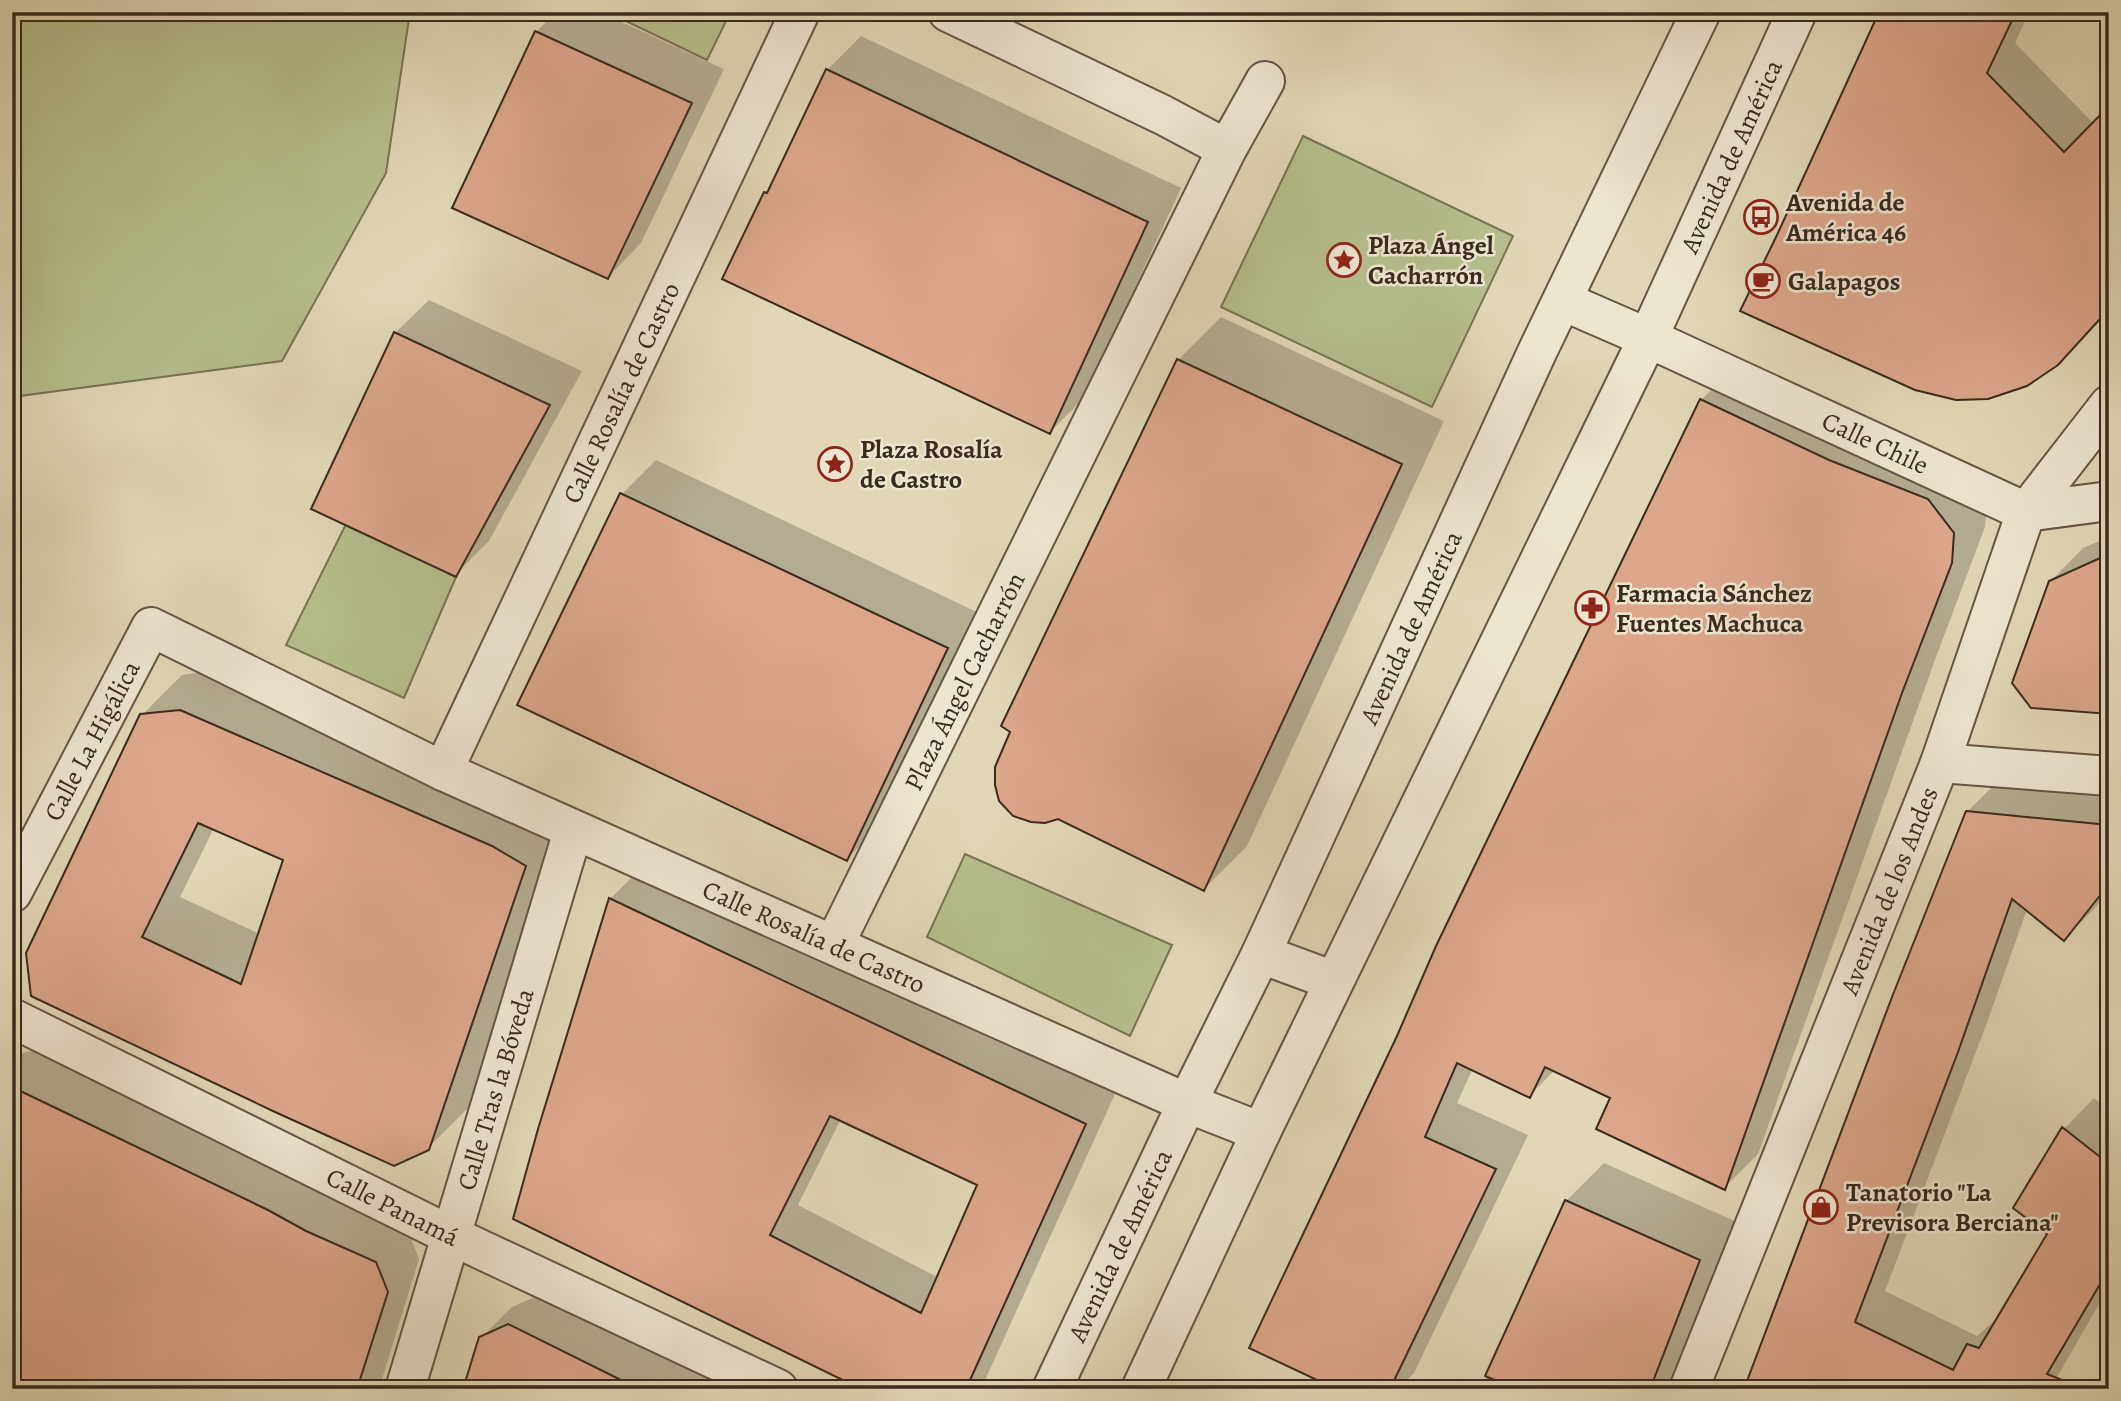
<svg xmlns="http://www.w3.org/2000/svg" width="2121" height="1401" viewBox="0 0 2121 1401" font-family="Alegreya,serif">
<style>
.green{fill:#b5be8c;stroke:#787455;stroke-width:2}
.shadow{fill:#0003;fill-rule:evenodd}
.building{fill:#dca68b;stroke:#3a2a1e;stroke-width:2;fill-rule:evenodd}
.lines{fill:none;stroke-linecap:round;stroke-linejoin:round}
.minor-casing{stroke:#645544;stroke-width:42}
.minor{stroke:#ece5d0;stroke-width:38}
.labels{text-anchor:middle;stroke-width:5;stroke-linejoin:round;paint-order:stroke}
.street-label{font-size:26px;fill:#3a2a1e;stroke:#ece5d0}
.poi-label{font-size:26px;font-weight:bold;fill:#3a2a1e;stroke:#ece5d0;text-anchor:start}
</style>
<rect width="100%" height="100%" fill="#e1d7b6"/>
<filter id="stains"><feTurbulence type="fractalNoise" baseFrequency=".00286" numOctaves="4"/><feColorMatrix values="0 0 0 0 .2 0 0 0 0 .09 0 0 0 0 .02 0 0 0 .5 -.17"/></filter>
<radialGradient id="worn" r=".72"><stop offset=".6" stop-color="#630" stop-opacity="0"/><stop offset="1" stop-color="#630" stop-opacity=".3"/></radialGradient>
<!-- green -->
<path class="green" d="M12,12h398l-24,161 -104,188 -270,36z
M607,12h111l10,5 -21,43z
M1303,136l210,100 -81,171 -211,-100z
M346,524l110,53 -52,121 -118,-53z
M965,854l207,91 -42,91 -203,-99z"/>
<!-- shadow -->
<path class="shadow" d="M556,12h44l124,57 -83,174 -33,34 -72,-245z
M1361,12h20l-13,10z
M1883,12h146l-14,31 79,81 15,-15v203l-52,52z
M861,36l320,152 -97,210 -34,34 -284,-239 6,-6 55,-117z
M429,300l153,71 -93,170 -34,34 -60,-242z
M1221,317l223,104 -197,425 -43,43 -26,-529z
M1735,367l252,131 -2,29 -49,130 -178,497 -34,34 -111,-91 -58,-27 -25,25 -57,-27 -16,35 71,32 -114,238 -16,16h-58l-89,-42 450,-947z
M656,460l325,154 -100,211 -34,34 -225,-365z
M2109,537v176l-59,-131 33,-34z
M220,670l344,156 -96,282 -40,40 -395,-153 109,-280 40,-40zM214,828l72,31 -26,75 -80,-37z
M1998,781l111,11v98l-14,18 -31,31 -37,-30 -39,111 -103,271 92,45 24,-21 48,-81 15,-105 30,-31 15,12v177l-59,102h-304l221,-577z
M640,869l475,225 -134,295h-114l-352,-171 95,-319zM841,1119l138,65 -40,94 -141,-73z
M34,1050l374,180 11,29 -40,130h-343l-24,-12v-321z
M1604,1163l133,59 -64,167h-192l85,-188z
M539,1295l196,94h-270l16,-51 31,-31z
M1438,1382l15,7h-21z"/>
<!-- building -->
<path class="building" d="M1879,12h137l-29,61 77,79 45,-46v203l-51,56 -31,21 -39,13 -32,1 -41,-10 -175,-79 37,-76z
M535,31l157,72 -84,176 -156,-71z
M826,69l322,153 -98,212 -328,-155 42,-87 3,1z
M394,332l156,73 -94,172 -145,-68z
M1177,359l225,105 -198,427 -146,-72 -13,4 -14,-1 -18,-6 -14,-15 -4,-16v-18l15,-35 -9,-6z
M1700,399l129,61 99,39 26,34 -2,30 -50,130 -177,497 -129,-61 14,-31 -65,-31 -15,31 -73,-35 -32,74 71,32 -106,220h-54l-87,-41 148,-312 39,-90z
M620,493l328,155 -101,213 -330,-156z
M2109,554v160l-78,-6 -19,-25 37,-102z
M180,710l312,136 34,20 -97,284 -35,16 -119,-54 -244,-116 -5,-43 114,-239zM198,823l85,37 -42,124 -99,-47z
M1966,811l143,14v59l-45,57 -52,-42 -54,153 -103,270 98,48 14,-26 12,4 68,-114 -34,-26 49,-81 47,37v105l-62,105 28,11 -1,4h-330l148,-392z
M609,898l477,226 -120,265h-105l-348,-170 25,-90zM830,1116l147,69 -56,128 -151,-78z
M12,1087l256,123 38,21 70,31 12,30 -31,97h-345z
M1565,1200l135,60 -50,129h-134l-31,-13z
M508,1324l131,65h-176l16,-52z"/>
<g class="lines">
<!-- minor casing -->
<g class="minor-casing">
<g id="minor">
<path d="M948,12l215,103 64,34"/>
<path id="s1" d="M1563,301l85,37 378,174 83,-11"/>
<path d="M1940,763l169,13"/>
<path id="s2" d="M443,771l357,-759"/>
<path id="s3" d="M12,893l139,-266 292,144 744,332 74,29"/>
<path id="s4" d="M834,945l393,-796 38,-68"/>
<path d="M1261,954l73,27"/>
<path id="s5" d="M12,1018l438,217 328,154"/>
<path id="s6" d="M405,1389l168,-558"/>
<path id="s7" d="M1052,1389l135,-286 74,-149 277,-604 163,-338"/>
<path id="s8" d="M1141,1389l120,-257 387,-794 149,-326"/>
<path id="s9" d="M1689,1389l251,-626 86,-251 83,-107"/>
</g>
</g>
<!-- minor -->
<use href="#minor" class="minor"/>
</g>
<!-- icons -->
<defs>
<g id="bus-ring" transform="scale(1.75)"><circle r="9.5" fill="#ece5d0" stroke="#8f2418" stroke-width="1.5"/><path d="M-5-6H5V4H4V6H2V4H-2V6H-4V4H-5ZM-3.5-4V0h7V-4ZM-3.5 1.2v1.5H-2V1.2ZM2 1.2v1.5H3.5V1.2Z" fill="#8f2418"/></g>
<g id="sight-ring" transform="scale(1.75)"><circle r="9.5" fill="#ece5d0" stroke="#8f2418" stroke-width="1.5"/><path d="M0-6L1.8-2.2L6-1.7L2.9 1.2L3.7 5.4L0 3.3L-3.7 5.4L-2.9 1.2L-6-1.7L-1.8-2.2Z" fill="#8f2418"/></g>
<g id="cafe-ring" transform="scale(1.75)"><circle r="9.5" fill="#ece5d0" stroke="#8f2418" stroke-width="1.5"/><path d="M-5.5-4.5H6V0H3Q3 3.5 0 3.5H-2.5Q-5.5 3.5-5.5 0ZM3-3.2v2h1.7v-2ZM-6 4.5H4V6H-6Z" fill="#8f2418"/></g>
<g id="pharmacy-ring" transform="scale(1.75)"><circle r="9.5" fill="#ece5d0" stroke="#8f2418" stroke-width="1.5"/><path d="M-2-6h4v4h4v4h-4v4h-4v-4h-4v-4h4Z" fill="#8f2418"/></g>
<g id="shop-ring" transform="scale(1.75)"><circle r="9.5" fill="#ece5d0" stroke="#8f2418" stroke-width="1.5"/><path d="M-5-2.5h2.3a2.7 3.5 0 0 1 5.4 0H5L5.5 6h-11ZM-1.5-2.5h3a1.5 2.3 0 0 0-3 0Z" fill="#8f2418"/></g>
</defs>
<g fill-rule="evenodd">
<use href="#bus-ring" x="1761" y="217"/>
<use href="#sight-ring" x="1344" y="260"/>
<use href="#cafe-ring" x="1763" y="281"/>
<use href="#sight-ring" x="835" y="464"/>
<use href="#pharmacy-ring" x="1592" y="608"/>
<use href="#shop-ring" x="1821" y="1207"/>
</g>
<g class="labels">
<!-- street labels -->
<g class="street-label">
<text dy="9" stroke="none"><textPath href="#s8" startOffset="1367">Avenida de América</textPath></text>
<text dy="9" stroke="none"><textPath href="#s2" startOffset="418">Calle Rosalía de Castro</textPath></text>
<text dy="9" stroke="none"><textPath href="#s1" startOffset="343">Calle Chile</textPath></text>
<text dy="9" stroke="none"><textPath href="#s7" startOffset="842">Avenida de América</textPath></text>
<text dy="9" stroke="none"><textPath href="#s4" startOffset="294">Plaza Ángel Cacharrón</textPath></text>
<text dy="9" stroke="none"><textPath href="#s3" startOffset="172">Calle La Higálica</textPath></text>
<text dy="9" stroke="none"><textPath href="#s9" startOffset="537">Avenida de los Andes</textPath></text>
<text dy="9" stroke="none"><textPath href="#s3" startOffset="1032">Calle Rosalía de Castro</textPath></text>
<text dy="9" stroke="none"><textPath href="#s6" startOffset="313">Calle Tras la Bóveda</textPath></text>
<text dy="9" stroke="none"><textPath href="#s5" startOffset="425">Calle Panamá</textPath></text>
<text dy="9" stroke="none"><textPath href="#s7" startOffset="159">Avenida de América</textPath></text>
</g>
<!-- poi labels -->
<g class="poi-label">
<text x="1786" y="211">Avenida de<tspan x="1786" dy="30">América 46</tspan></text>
<text x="1368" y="254">Plaza Ángel<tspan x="1368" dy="30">Cacharrón</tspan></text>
<text x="1788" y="290">Galapagos</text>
<text x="860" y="458">Plaza Rosalía<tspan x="860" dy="30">de Castro</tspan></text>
<text x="1616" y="602">Farmacia Sánchez<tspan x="1616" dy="30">Fuentes Machuca</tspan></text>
<text x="1846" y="1201">Tanatorio "La<tspan x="1846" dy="30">Previsora Berciana"</tspan></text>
</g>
</g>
<!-- margin -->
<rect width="2121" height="1401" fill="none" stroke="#e1d7b6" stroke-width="42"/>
<rect x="14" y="14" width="2093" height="1373" fill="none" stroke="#3a2a1e" stroke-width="3.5"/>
<rect x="21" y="21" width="2079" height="1359" fill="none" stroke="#3a2a1e" stroke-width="2"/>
<rect width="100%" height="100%" filter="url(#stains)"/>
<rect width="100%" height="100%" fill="url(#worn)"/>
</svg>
